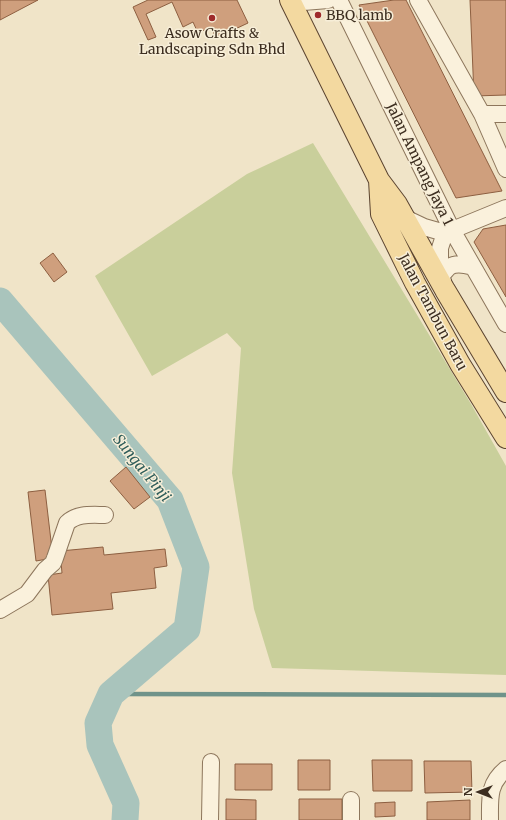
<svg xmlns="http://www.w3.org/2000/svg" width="506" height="820" viewBox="0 0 506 820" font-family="Merriweather,serif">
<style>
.green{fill:#c9cf9b}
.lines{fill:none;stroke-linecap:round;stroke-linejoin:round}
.stream{stroke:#6f938a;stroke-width:4.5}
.river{stroke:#a9c4bc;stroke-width:27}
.building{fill:#cf9f7d;stroke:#8d5f41}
.minor-casing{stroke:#8d765c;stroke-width:18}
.major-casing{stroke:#5b4430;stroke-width:22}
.minor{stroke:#faf1dc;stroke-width:16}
.major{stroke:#f3d9a0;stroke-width:20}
.poi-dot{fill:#9e2a2b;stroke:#f7eed8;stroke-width:1.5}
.labels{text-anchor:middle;stroke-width:3;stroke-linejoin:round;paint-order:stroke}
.poi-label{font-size:14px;fill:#3d2e20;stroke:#f7eed8;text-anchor:start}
.street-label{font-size:14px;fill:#3d2e20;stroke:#f7eed8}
.water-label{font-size:15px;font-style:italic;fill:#2f5d5a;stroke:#f7eed8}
</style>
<rect width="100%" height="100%" fill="#f0e4c8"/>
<!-- green -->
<path class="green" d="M313,143l158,261 35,62v209l-234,-7 -18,-59 -22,-136 9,-125 -14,-15 -75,43 -57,-100 152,-102z"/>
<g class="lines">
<!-- stream -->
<path class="stream" d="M111,694l395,1"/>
<!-- river -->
<path class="river" d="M0,301l170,199 26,67 -9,62 -76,65 -13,29 2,22 26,58 -1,17"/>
</g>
<!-- building -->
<path class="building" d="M0,0h38l-38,20z
M148,0h89l11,23 -32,15 -5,-11 -13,6 -5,-11 -10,5 -11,-25 -26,12 10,23 -8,3 -15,-33z
M394,0h12l96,191 -46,7 -97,-193z
M470,0h36v95l-32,1z
M506,225v72l-32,-55 9,-13z
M53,253l14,19 -13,10 -14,-19z
M126,467l24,30 -16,12 -24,-28z
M45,490l8,68 -17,3 -8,-69z
M103,547l1,8 61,-6 2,17 -13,2 2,20 -45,5 2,16 -61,6 -4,-40 14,-2 -2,-22z
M298,760h32v30h-32z
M372,760h40v31h-39z
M424,761h47l1,31 -47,1z
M235,764h37v26h-37z
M226,799l30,1v20h-30z
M299,799h43v21h-43z
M470,800v20h-43v-18z
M395,802v14l-20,1v-14z"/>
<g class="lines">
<!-- minor casing -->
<g class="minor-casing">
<path id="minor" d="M339,0l113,230 54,94
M418,0l64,114 24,55
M291,3l37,-3
M482,114h24
M405,218l19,9 21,6 61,-25
M442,275c2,-2 5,-6 7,-8 8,-5 17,-2 24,0
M443,282l-3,-17v-17l5,-15
M0,610l27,-16 18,-24 8,-7 2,-5 12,-35c10,-10 25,-8 38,-8
M210,820l1,-58
M351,820v-20
M490,820c0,-22 -2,-36 16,-51"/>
</g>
<!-- major casing -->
<g class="major-casing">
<path id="major" d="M290,0l89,180 18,24 48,86 61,102
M379,180l2,34 34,69 45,81 46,74"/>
</g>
<!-- minor -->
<use href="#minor" class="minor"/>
<!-- major -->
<use href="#major" class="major"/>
</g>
<!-- markers -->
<g class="poi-dot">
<circle cx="318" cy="15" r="4"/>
<circle cx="212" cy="18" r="4"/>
</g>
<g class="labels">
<!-- poi labels -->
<g class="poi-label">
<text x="326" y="20">BBQ lamb</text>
<text x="212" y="38" text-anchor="middle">Asow Crafts &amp;<tspan x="212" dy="16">Landscaping Sdn Bhd</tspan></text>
</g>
<!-- street labels -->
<g class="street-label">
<text transform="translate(420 164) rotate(64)" y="5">Jalan Ampang Jaya 1</text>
<text transform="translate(433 312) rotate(62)" y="5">Jalan Tambun Baru</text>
</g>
<!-- water labels -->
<g class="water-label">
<text transform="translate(142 468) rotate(51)" y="5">Sungai Pinji</text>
</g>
</g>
<!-- north arrow -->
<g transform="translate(478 792) rotate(270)" stroke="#f7eed8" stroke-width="3" paint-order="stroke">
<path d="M0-3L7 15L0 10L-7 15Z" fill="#3d2e20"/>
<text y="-6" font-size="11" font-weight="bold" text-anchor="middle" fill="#3d2e20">N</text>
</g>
</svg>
